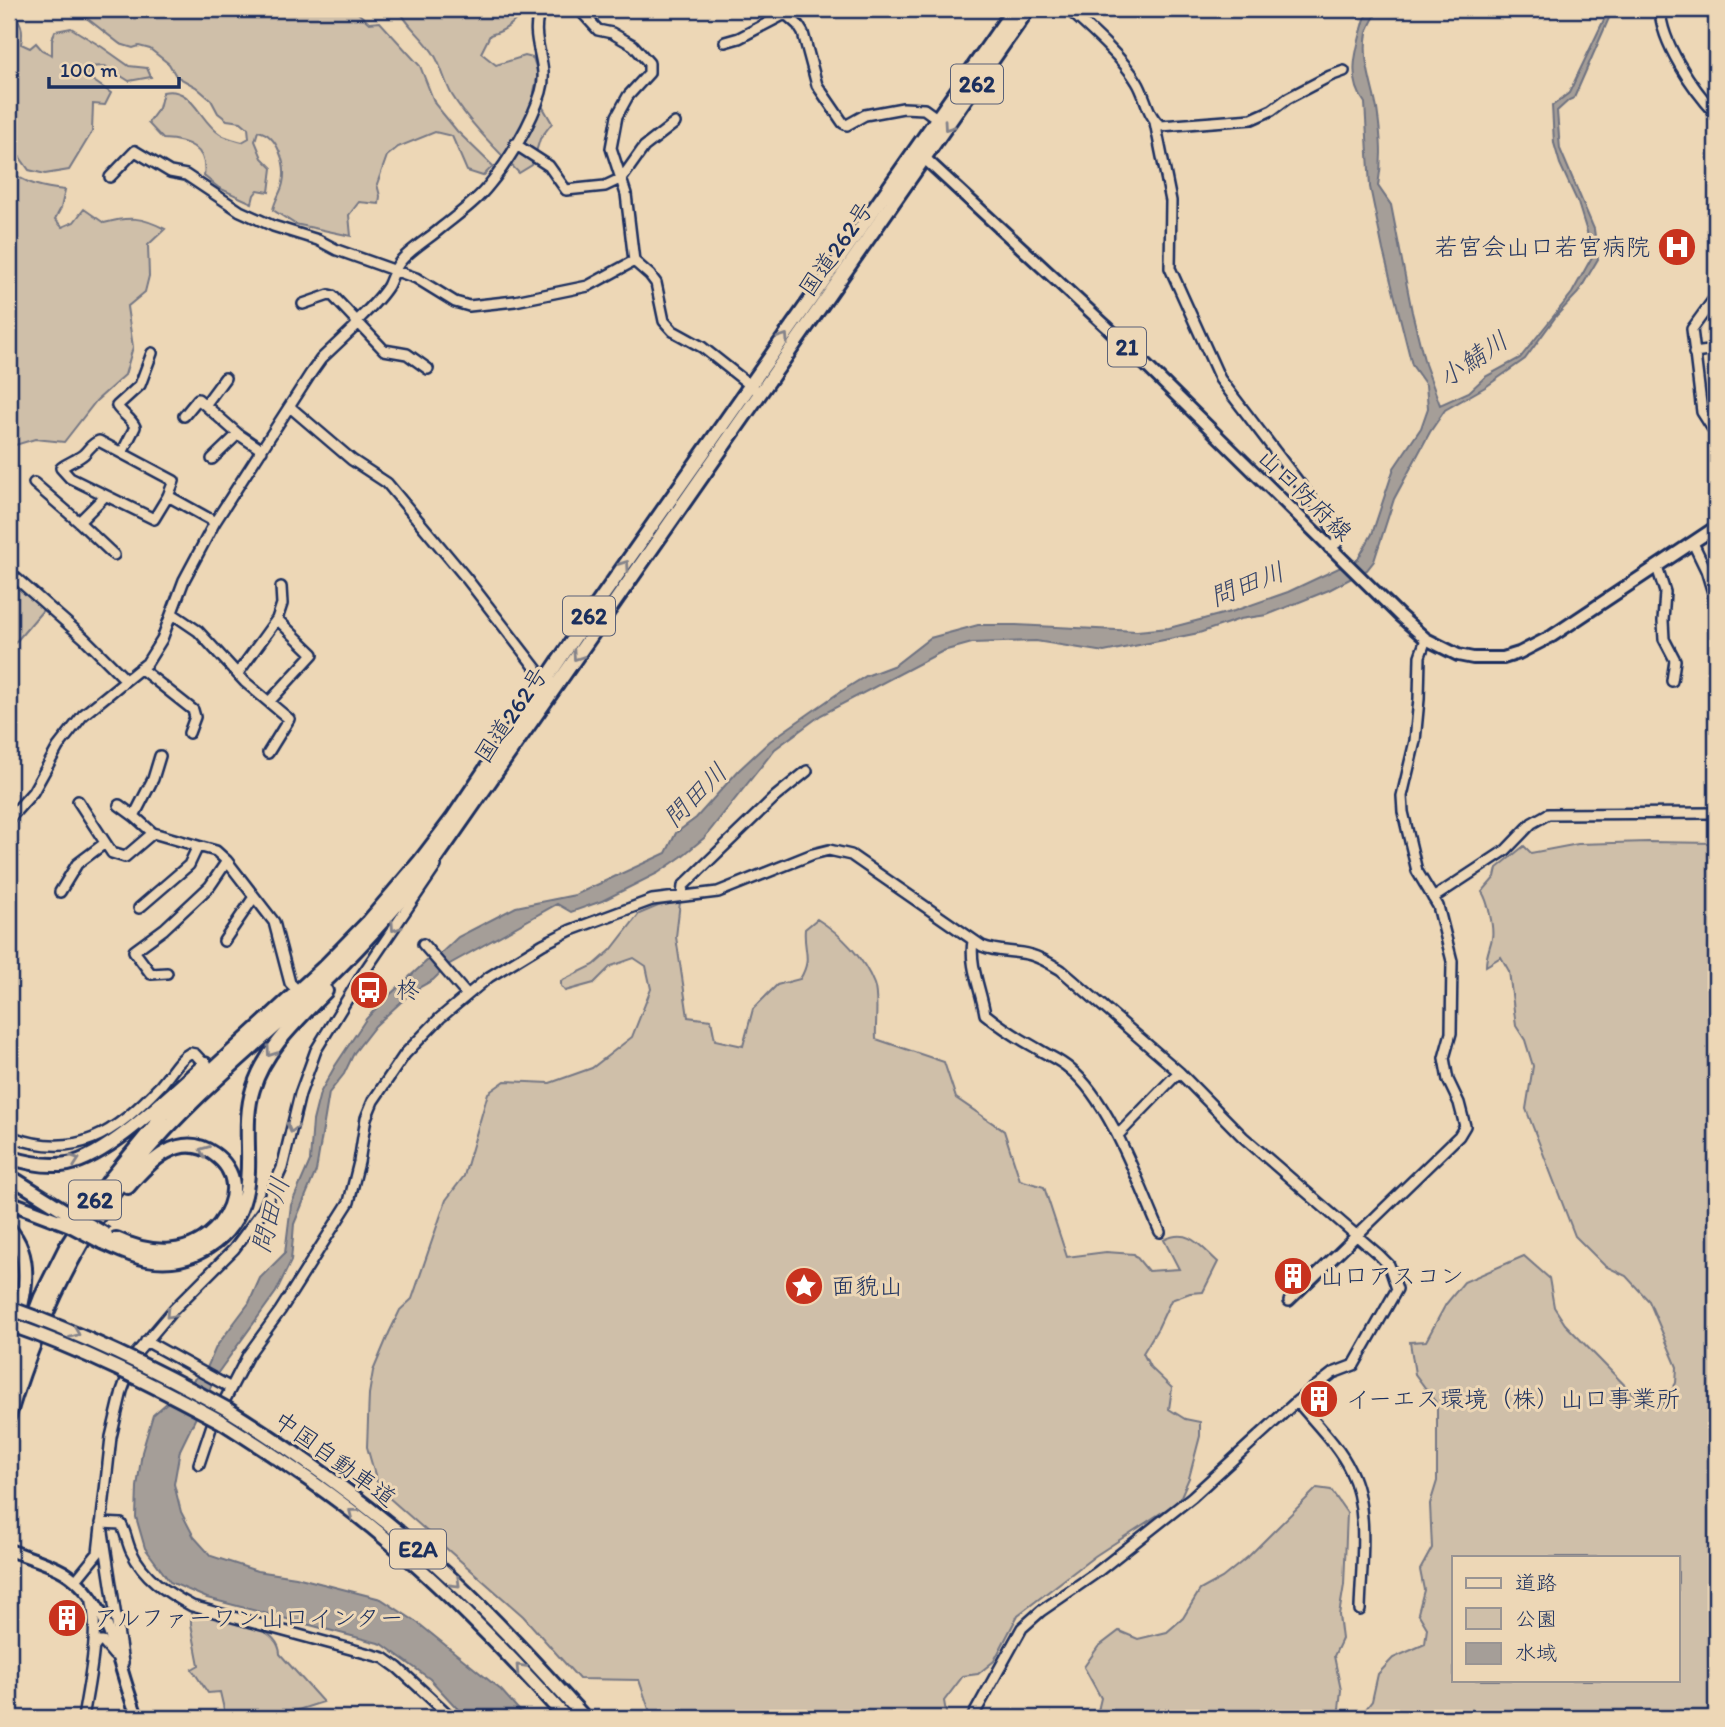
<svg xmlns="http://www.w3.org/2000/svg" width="1725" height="1727" viewBox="0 0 1725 1727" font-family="Itim,'Klee One',sans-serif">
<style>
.green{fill:#cfbfa9;stroke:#757784;stroke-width:2;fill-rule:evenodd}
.water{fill:#a59e98;stroke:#6e7281;stroke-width:2}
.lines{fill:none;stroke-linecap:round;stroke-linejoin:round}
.minor-casing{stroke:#1b2f5e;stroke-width:14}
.major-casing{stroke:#1b2f5e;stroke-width:16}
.highway-casing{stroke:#1b2f5e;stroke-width:18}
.minor{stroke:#edd7b6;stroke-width:9}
.major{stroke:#edd7b6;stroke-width:10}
.highway{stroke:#edd7b6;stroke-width:12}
.highway-bridge-casing{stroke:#1b2f5e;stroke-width:18;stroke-linecap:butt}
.highway-bridge{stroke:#edd7b6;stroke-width:12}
.oneway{stroke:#84838a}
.labels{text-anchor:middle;stroke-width:6;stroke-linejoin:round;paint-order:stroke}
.shield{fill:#edd7b6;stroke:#5a6178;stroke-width:2}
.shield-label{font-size:23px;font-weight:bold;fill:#1b2f5e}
.poi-label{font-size:24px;fill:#1b2f5e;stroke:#edd7b6;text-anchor:start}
.street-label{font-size:24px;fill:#1b2f5e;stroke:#edd7b6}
.water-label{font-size:26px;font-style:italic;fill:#37456a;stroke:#edd7b6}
</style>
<rect width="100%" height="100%" fill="#edd7b6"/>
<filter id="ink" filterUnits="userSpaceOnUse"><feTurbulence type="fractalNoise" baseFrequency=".0143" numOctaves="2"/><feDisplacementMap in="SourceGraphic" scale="14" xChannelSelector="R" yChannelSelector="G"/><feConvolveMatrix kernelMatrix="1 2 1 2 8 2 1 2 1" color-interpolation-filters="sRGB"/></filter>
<g filter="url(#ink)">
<!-- green -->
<path class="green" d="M75,9h282v3l12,11 11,-1 40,44 15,38 22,27 36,35 -10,10 -16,-5 -15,-35 -17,-4 -37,15 -11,9 -10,28 3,12 -1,8 -20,-2 -10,13 2,21 -56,-12 -22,-14c2,-11 8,-17 10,-27 4,-18 -5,-48 -25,-52l-3,10 7,17 10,10 -3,24 -11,-2 -4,5 -2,8 -33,-15 -15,-12c4,-29 -17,-36 -41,-37l-15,-16 11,-15 4,-16c30,-6 36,29 57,42 6,4 15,6 22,8l7,-4 -1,-10 -7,-6 -14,-2 -9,-7 -7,-13 -15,-13 -20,-11 -7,-12 -19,-15 -11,-3 -6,2 -13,-4z
M399,9h126c-10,13 -19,22 -35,26l-9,18 15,12 29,-9 8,2 5,15 -4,19 18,31 -12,16 -8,26 -13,8c-23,-24 -49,-49 -67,-78 -7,-12 -10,-27 -17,-39 -10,-18 -28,-29 -36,-47z
M9,10c12,11 15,17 12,34l9,4 6,-5 6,7 10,5v-15l3,-9 16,-3 31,19 27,19 18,2 4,9 -22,4 -24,-15 -18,1 1,10 23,16 -6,12 -12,-1 -1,28 -23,38 -24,4 -16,-4 -20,-28z
M9,170c16,14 35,18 56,20l-4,18 -6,11 7,8 12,-5 10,-13 20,14c25,-7 38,-6 61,6l-17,16 1,31 -4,16 -18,15 6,40 -8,28 -29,26 -32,41 -29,-3 -26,8z
M9,578l35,31 -35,41z
M1648,842l68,1v875h-357l13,-17 6,-27 15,-16 32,-14 2,-16 -9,-15 6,-23 -4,-20 12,-22 -2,-44 7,-23v-77l-22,-30 -5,-32 16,-1 20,-37 18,-22 60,-26 25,22 5,29 11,17 79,81 17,3 15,-25 1,-16 -28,-66 -23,-25 -21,-10 -30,-30 -49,-127 7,-43 -8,-26 -9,-14 -7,-55 -8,-14 -15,9c0,-11 4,-18 6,-28 2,-10 -4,-37 -10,-46l13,-15 2,-9 27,-22 7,7 47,-9zM1678,1557v123h-224v-123z
M680,902l-4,35 12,80 23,3 4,20 28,6 10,-37 24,-24 23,-6c13,-22 3,-27 5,-50l12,-10c24,15 47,39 57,65 5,13 1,40 2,55l68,23 12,36 48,33 16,49 24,7 23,70 39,-5 28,2 14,17 31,-2 -15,-29c25,-13 37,7 54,22l-15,30 -13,1 -19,7 -13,28 -15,25 7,14 22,21 -3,21 16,10 15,3v14l-11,42 -10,23 -84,55 -77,59 -24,46 -16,13 -15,2 -19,25 3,17h-295l-13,-38 -60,-1 -56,-63 -144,-127 -12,-42 2,-53 4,-23 16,-38 11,-23 12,-11 34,-99 18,-24 24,-83 17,-12 45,2 42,-15 40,-31 19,-48 -5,-23 -12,-8 -23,8 -17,17 -29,8 -4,-5v-5l33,-16 17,-15 28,-36 19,-8z
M1317,1488l14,2 16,23 -3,72 -5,30 3,24 -8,17 7,34 -3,28h-249l8,-3 4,-17 -17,-31 14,-20 21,-16 19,8 29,-7 16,-14 17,-28 22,-12 27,-22z
M191,1608c25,7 88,15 89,46l43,48 -50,16h-47l-6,-26 -12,1 -16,-24 7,-4 -8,-41z"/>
<!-- water -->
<path class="water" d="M1371,9h8c-4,7 -10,16 -12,24 -5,26 5,51 10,76 4,27 6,50 1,77l13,19 21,107 13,52 15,41 29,-13 16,-15 35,-19 52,-65 20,-36 -5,-25 -9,-29 -18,-39 -6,-21 -2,-37 17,-13 40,-84h4l-39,89 -5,2 -12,11 3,38 34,80 4,30 -20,34 -21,22 -32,44 -38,27 -42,24 -15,22 -36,67 -20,62 -7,9 -38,20 -62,25 -27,4 -41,14 -95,19 -68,-11 -64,2 -29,8 -122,64 -46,34 -71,89 -23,19 -23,16 -56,28 -31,11 -14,-8 -109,61 -15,15 -20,11 -38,35 -21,27 -10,21 -15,19 -13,78 -22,53 -3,37 -15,31 -59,82 -37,76 -6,34 7,28 13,25 17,19 46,15 39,6 85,22 37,24 83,67 25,28h-60l-36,-39 -48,-35 -175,-46 -37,-16 -25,-34 -9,-31 1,-30 5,-35 11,-37 54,-47 9,-21 33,-44 11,-25 25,-25 6,-48 19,-44 3,-40 7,-28 15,-27 31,-47 18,-19 45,-41 9,-3 20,-19 58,-30 59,-12 91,-42 10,-20 20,-15 43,-48 31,-29 67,-47 29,-18 29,-11 35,-27 48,-13h38l121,6 32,-3 65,-17 54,-19 70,-33 14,-25 22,-66 27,-40 7,-20 -2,-23 -14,-20 -29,-115 -13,-63 -5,-84c-20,-26 -7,-59 1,-88z"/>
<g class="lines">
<!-- minor casing -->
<g class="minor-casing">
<path id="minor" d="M579,9l19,21 14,3 21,12 16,18v10l-21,23 -11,20 -6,32 15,46 8,67 16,14 6,8 8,38 9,10 29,16 53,42
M780,9l18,16 5,8 14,52 26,38 4,2 18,-10 38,-7 21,1 14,10
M1068,9c21,19 55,49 69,73 9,14 10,34 24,44l91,-7 20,-9 16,-12 42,-22 14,-5
M1660,9c1,34 33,80 56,105
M725,42l14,-4 46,-24
M1155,122l16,79 -1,67 50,111 106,139 10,18 1,7 -8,5
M515,144l34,22 17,24 39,-4 17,-8 22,-31 31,-24
M110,177l25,-26 35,21 16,3 54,36 33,15 45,14 19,10 79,28 39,24 14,4 46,-5 73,-15 46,-25
M1716,296l-24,33 10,83 14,22
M303,304l26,-9 4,1 51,54 23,4 21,15
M356,322c11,-11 24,-23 32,-36 4,-8 6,-17 12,-24 7,-10 31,-25 41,-34 16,-13 35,-26 48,-43 20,-24 43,-63 52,-93 9,-29 -14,-55 0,-83
M1694,353l22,-3
M225,378l-20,27 33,29 24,16
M290,407l62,53 35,23 80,96 71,92 12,9
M184,416l14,-17 7,6
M122,453l13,-26c-3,-8 -13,-13 -18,-21l23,-21 12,-32
M212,459l26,-25
M34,483l45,39 26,-26
M168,496l6,-15 -75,-40c-8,3 -9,7 -15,13 -7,6 -15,8 -23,14l9,10 84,41 14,-23 47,26
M79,522l35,33
M1693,543l13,27 10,33
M1657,567l8,25 -2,29 1,18 11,21 -3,21
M9,572l75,66 42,42
M173,614l25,17 47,51 44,37 -21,34
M140,668l53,42 2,7 -6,16
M238,673l39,-54 5,-15 -1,-17
M269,702l44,-48 -36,-35
M160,756l-7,23 -19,37 19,17 45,13
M78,801l34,52 13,4 28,-24
M119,805l15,11
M9,819l24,-27 25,-45 25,-32 64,-52 15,-24 22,-59 31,-58 96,-149 10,-14 37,-35
M227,861l47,61 16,61 8,8
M60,892l17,-28 28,-21
M682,895l1,-9 92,-89 32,-26
M1433,898l73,-48 26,-27 16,-9 168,-1
M139,908l50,-43 9,-19 18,5 11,10 -17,25 -46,43 -30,22 17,23 16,-1
M224,941l30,-44
M973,941c-4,24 8,49 12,73 16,13 35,25 53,35 11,7 22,11 32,20 40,32 69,116 90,163
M423,944l44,51
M1118,1135l61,-63
M9,1136c68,25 105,-2 152,-51 10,-11 17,-26 29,-32l5,1 14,15
M1289,1301l170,-165 6,-10 -6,-23 -11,-23 -4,-22 7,-25 1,-72 -14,-55 -21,-35 -14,-59 -1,-16 13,-55 4,-42 1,-43 6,-17
M146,1341l85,47 17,-33 32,-44 69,-109 10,-40 7,-44 7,-17 32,-47 35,-36 49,-41 54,-33 28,-14 81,-30 66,-8 95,-38 16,-4 22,5 131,91c17,7 32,4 49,9 11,3 20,9 30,15l118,102 64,65 136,118 10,10 8,24 -43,76 -21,8 -36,28 -105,96 -96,76 -55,38 -19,17 -50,90
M1297,1401c18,22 41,44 53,69 20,40 11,96 10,140
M199,1464l13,-39 19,-37
M101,1523l20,1c5,9 6,18 10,27 13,27 35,41 61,55l192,52 14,10 54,50
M103,1532l20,131
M76,1580l22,-27 13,-116 11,-46 13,-36 39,-46 60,-60 29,-39 19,-42 18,-74 16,-44 46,-75 74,-109
M93,1649l5,-7h5l11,13
M83,1718c6,-37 16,-79 9,-116"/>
</g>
<!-- major casing -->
<g class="major-casing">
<path id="major" d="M920,154l186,172 294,290 26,23 32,16 15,3h30l16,-5 33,-17 164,-109
M9,1550c18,7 38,12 55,22 49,30 53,97 74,146"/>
</g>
<!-- highway casing -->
<g class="highway-casing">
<path id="highway" d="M9,1157c18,6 40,10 59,7 40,-7 105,-72 137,-100
M9,1176l66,41
M9,1202l61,23
M9,1229c31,34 10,84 0,122
M116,1239c36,17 76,18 103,-14 9,-11 15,-26 14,-40 -1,-13 -9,-24 -19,-31 -34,-24 -65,8 -86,33
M102,1242c14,6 29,14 45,17 44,8 87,-19 98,-64 8,-34 -3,-71 8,-106 12,-40 45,-69 73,-98
M9,1380l32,-83 25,-50 42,-65 56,-68 159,-146 46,-47 51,-60 32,-42 141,-209 421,-601
M227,1409c80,50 156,106 225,170 47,44 90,92 133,139
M9,1416c28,-92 67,-179 128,-254 53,-64 118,-116 179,-172 44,-41 83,-86 121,-133l591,-848
M222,1422c58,37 117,76 170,122 62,53 119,113 174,174"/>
</g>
<!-- minor -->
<use href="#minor" class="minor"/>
<!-- major -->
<use href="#major" class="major"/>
<!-- highway -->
<use href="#highway" class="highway"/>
<!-- highway-bridge casing -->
<g class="highway-bridge-casing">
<path id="highway-bridge" d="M75,1217l31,18
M70,1225l32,17
M12,1309c75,27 145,61 215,100
M9,1324c75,26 143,60 213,98"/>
</g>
<!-- highway-bridge -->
<use href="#highway-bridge" class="highway-bridge"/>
</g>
<!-- one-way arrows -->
<defs><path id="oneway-chevron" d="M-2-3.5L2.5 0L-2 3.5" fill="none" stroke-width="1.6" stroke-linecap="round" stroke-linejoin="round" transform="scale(1.75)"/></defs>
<g class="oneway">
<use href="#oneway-chevron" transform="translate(948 126) rotate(125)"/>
<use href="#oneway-chevron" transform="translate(784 338) rotate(-56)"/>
<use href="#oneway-chevron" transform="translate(625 565) rotate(-55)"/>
<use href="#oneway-chevron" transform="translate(577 656) rotate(124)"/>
<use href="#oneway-chevron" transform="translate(395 927) rotate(124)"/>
<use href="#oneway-chevron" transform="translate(271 1052) rotate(125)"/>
<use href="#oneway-chevron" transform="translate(292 1128) rotate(104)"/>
<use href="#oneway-chevron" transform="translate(204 1151) rotate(-158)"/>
<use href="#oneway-chevron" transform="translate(75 1160) rotate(-19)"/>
<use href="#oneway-chevron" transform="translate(170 1314) rotate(133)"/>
<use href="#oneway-chevron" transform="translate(75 1333) rotate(23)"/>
<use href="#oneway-chevron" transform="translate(353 1513) rotate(-142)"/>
<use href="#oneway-chevron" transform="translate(456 1583) rotate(44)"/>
<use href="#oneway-chevron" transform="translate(520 1668) rotate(-133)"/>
</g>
</g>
<!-- icons -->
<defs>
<g id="hospital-disc" transform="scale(2.0125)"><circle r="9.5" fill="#c8321e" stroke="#edd7b6"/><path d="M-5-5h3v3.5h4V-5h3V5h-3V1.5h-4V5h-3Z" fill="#fff"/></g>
<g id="bus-disc" transform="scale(2.0125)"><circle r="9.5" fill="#c8321e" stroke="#edd7b6"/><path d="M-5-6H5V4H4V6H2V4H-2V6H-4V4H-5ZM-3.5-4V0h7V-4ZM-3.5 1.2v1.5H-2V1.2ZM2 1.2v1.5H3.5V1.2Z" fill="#fff"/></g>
<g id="building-disc" transform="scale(2.0125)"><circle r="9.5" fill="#c8321e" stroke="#edd7b6"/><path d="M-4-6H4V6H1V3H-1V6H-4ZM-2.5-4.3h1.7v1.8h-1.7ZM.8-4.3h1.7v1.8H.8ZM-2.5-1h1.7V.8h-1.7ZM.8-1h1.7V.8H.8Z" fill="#fff"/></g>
<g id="sight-disc" transform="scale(2.0125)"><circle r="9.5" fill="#c8321e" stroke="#edd7b6"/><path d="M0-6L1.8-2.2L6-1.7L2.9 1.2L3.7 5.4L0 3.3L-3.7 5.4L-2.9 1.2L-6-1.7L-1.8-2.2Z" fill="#fff"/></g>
</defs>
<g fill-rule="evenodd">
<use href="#hospital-disc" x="1677" y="247"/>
<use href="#bus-disc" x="369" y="990"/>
<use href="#building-disc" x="1293" y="1276"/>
<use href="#sight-disc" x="804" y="1286"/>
<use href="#building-disc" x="1319" y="1399"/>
<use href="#building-disc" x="67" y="1618"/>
</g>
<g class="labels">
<!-- shield labels -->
<g class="shield">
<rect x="951" y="64.5" width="52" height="39" rx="5"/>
<rect x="1108" y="327.5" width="38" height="39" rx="5"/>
<rect x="563" y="596.5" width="52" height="39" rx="5"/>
<rect x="69" y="1180.5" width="52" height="39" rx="5"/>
<rect x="390" y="1529.5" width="56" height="39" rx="5"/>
</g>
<g class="shield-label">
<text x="977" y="92">262</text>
<text x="1127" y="355">21</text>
<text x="589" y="624">262</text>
<text x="95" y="1208">262</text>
<text x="418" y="1557">E2A</text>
</g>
<!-- poi labels -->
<g class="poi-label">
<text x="1650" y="255" text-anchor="end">若宮会山口若宮病院</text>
<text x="396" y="998">柊</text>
<text x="1320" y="1284">山口アスコン</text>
<text x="831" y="1294">面貌山</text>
<text x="1346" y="1407">イーエス環境（株）山口事業所</text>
<text x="94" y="1626">アルファーワン山口インター</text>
</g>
<!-- street labels -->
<g class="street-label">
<text transform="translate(836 249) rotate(-55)" y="8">国道262号</text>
<text transform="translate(1305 495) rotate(44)" y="8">山口防府線</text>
<text transform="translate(511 715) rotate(-56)" y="8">国道262号</text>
<text transform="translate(335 1459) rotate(36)" y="8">中国自動車道</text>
</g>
<!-- water labels -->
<g class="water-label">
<text transform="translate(1473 359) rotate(-34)" y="9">小鯖川</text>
<text transform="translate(1247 584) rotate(-21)" y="9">問田川</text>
<text transform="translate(695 795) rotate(-45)" y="9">問田川</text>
<text transform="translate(270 1215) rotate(-74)" y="9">問田川</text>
</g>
</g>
<!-- margin -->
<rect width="1725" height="1727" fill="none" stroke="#edd7b6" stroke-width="35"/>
<rect x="18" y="18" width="1690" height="1692" fill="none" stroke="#1b2f5e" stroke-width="2.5" filter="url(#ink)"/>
<!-- legend -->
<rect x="1452" y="1556" width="228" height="126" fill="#edd7b6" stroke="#999493" stroke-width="2"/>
<rect x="1466" y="1578" width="35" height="10" fill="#edd7b6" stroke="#999493" stroke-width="2"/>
<text x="1515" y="1590" font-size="21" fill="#1b2f5e">道路</text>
<rect x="1466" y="1608" width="35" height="21" fill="#cfbfa9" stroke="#999493" stroke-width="2"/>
<text x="1515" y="1626" font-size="21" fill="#1b2f5e">公園</text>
<rect x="1466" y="1643" width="35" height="21" fill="#a59e98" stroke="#999493" stroke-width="2"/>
<text x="1515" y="1660" font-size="21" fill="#1b2f5e">水域</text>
<!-- scale -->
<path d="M49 77v10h130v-10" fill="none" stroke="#1b2f5e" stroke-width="3.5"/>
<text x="60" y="77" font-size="21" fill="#1b2f5e" stroke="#edd7b6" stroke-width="5" paint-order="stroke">100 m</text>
</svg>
